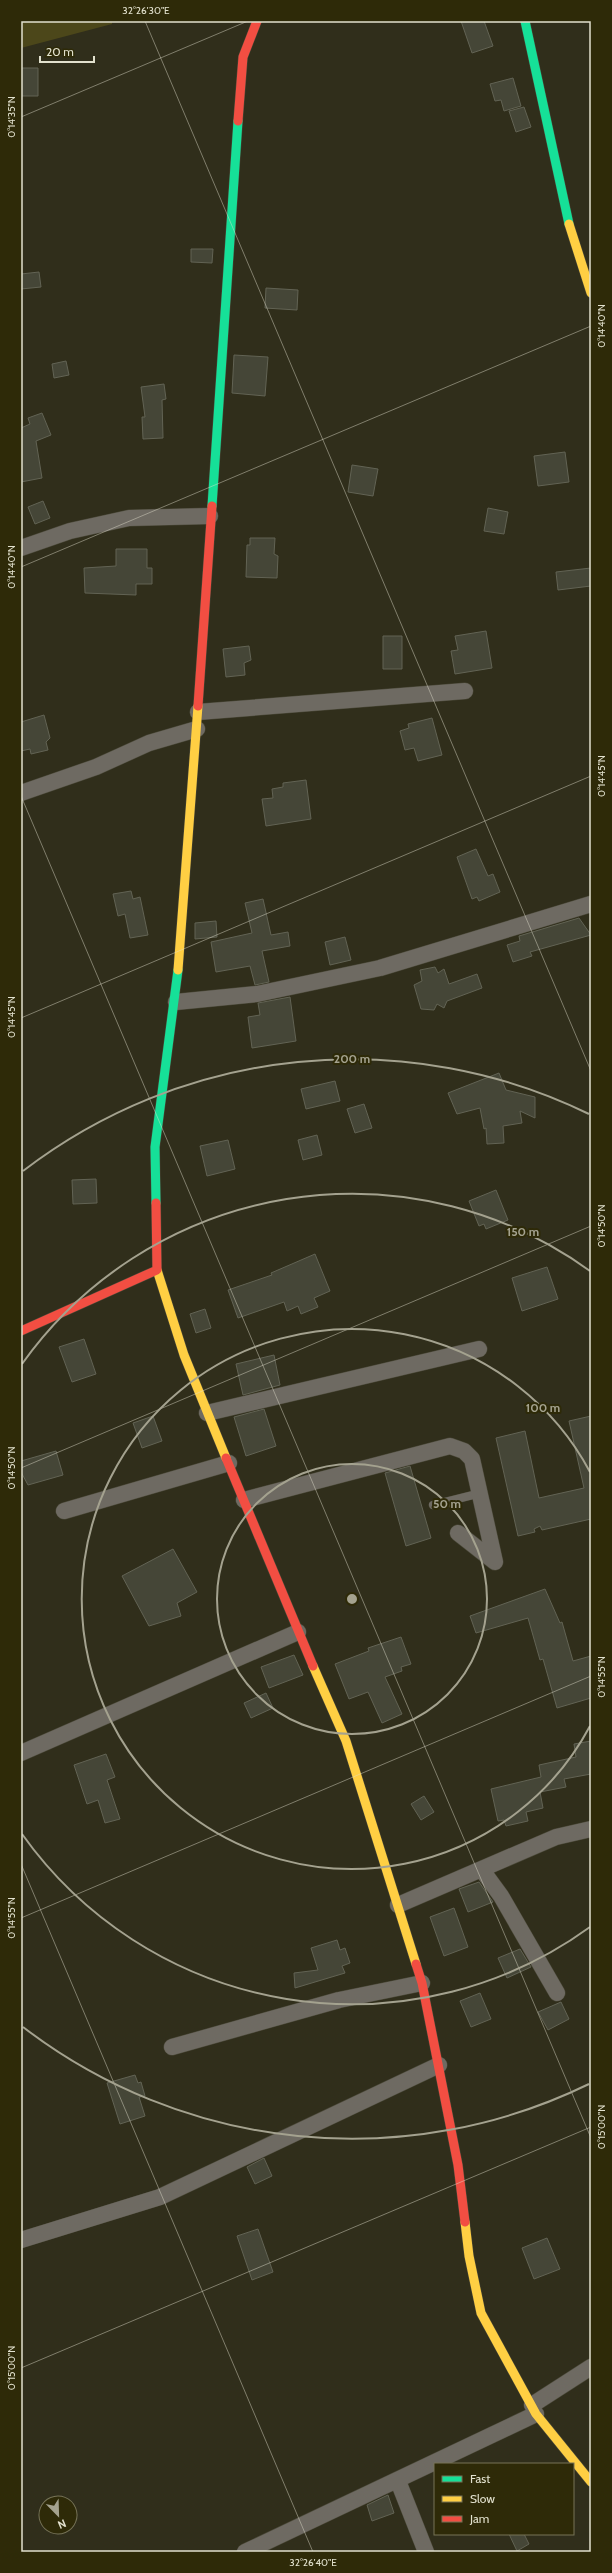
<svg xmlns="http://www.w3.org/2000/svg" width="612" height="2573" viewBox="0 0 612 2573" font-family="Cabin,sans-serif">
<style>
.green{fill:#4c471a}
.building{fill:#454637;stroke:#626354}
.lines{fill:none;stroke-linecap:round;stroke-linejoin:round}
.lane-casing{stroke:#4b4939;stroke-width:9}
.street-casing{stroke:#4b4939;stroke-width:17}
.fast-casing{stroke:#4b4939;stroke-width:10}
.slow-casing{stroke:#4b4939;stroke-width:10}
.jam-casing{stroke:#4b4939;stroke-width:10}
.lane{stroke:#6e6a62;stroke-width:8}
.street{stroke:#6e6a62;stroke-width:16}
.fast{stroke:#16e098;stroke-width:9}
.slow{stroke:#ffcf43;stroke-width:9}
.jam{stroke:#f24e42;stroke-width:9}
.ticks{fill:none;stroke:#e2e1ce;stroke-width:1;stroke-opacity:0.45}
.ring{fill:none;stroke:#a4a28f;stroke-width:2}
.centre{fill:#a4a28f;stroke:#2e2a08;stroke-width:2}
.ring-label{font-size:12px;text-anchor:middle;font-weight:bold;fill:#a4a28f;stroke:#2e2a08;stroke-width:4;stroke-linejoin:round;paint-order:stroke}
.neatline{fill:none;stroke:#e2e1ce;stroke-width:1.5}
.ticks-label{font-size:10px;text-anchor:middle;fill:#e2e1ce}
</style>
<rect width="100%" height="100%" fill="#302e1b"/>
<!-- green -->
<path class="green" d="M21,21h91v3l-91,24z"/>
<!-- building -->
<path class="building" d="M461,21h23l9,25 -21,7z
M21,68h17v28h-17z
M513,78l8,28 -17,5 -3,-11 -6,1 -5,-17z
M524,107l7,20 -15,5 -7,-21z
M191,249h22l-1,14 -21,-1z
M39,272l2,15 -20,2v-15z
M266,288l32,2 -1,20 -32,-2z
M234,355l34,2 -3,39 -33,-3z
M66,361l3,14 -15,3 -2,-14z
M164,384l2,15 -4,1 1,38 -20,1 -1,-22h3l-4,-30z
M42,413l9,22 -15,6 6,37 -21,4v-54l9,-4 -2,-6z
M565,452l4,30 -31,4 -4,-30z
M352,465l26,4 -5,27 -25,-4z
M43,501l7,17 -15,6 -7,-17z
M488,508l20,4 -4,22 -20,-3z
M250,538h25l-1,16 4,2 -1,22 -31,-1 1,-32h3z
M116,549h31v19h5v16h-16v11l-51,-2 -1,-25 32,-2z
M591,568v18l-33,4 -2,-18z
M486,631l6,37 -37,6 -4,-23 7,-1 -3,-14z
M383,636h19v33h-19z
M249,646l2,14 -7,3 1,12 -19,2 -3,-28z
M44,715l6,23 -4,4 2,8 -17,4 -1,-5 -9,2v-29z
M432,718l10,37 -24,6 -4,-13 -9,2 -5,-19 9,-3 -1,-4z
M306,780l5,39 -45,7 -4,-27 11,-1 -1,-9 11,-2v-4z
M476,849l12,27 5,-2 7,18 -21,9 -2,-4 -5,2 -15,-42z
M131,891l2,8 7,-2 8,38 -18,3 -5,-24 -7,2 -5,-22z
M263,899l8,36 17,-3 2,14 -28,5 7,31 -14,3 -5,-19 -34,6 -5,-30 41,-9 -7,-30z
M579,918l12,17 -61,17 2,4 -19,6 -6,-17 13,-4 -1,-5z
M216,921l1,16 -22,2v-16z
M345,937l6,23 -21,5 -5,-23z
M435,967l3,6 6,-4 5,15 28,-10 5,14 -35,13 -3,7 -7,-4 -3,6 -13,-1 -7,-24 8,-4 -2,-11z
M290,997l6,44 -44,7 -4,-31 12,-2 -2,-12z
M499,1073l7,17 29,7v21l-15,-7 2,12 -19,3 1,17 -17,1 -1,-16 -2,1 -4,-21 -23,6 -9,-21z
M335,1081l5,20 -34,8 -5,-20z
M364,1104l8,24 -17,5 -8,-24z
M317,1135l5,20 -19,5 -5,-20z
M228,1140l7,29 -28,7 -7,-30z
M96,1179l1,24 -24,1 -1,-24z
M496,1190l12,30 -22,9 -2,-5 -5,2 -10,-25z
M315,1254l15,37 -16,7 4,9 -17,7 -3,-8 -11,5 -3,-9 -46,16 -10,-28 44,-15 -1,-2z
M547,1267l11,32 -36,12 -10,-33z
M205,1309l6,19 -15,5 -6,-19z
M84,1339l12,35 -24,8 -13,-35z
M274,1355l6,30 -37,10 -7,-31z
M264,1409l12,37 -30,10 -12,-39z
M153,1416l9,25 -20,7 -9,-25z
M591,1416v103l-49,11 -2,-4 -6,3 1,3 -17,4 -22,-98 29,-7 14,67 45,-10 -15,-67z
M56,1451l7,24 -35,10 -7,-13v-11z
M410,1466l21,72 -25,8 -21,-73z
M173,1549l24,43 -20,11 4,13 -32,10 -27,-50z
M545,1589l15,34 2,-1 11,39 18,-5v42l-34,10 -14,-49 -3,1 -12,-42 -52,15 -6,-17z
M401,1637l10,27 -10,3 1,4 -17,6 17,37 -20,9 -14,-31 -19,7 -14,-35 34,-13 -1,-3z
M294,1655l9,20 -34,13 -8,-21z
M266,1693l7,15 -22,10 -7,-15z
M591,1741v33l-27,5 2,8 -26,5 3,16 -17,4 2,9 -22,5 -2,-6 -6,1 -7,-32 50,-12 -2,-12 37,-8 -2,-13z
M106,1754l9,23 -8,3 13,39 -15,4 -7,-23 -11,4 -13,-39z
M424,1796l10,16 -13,8 -10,-16z
M479,1882l14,20 -25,10 -9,-23z
M454,1908l14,39 -24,9 -14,-39z
M337,1940l3,10 5,-2 5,15 -8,3 3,7 -50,15 -1,-15 24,-3 -7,-22z
M520,1949l11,18 -24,11 -9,-20z
M480,1993l11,26 -20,8 -11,-26z
M561,2002l8,17 -21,11 -10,-18z
M135,2075l3,8 3,-1 4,14 -6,1 6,19 -25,8 -13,-41z
M264,2158l8,18 -17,8 -8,-17z
M258,2229l15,43 -21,8 -15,-44z
M547,2238l13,31 -26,10 -12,-31z
M388,2495l6,18 -22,8 -5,-16z
M509,2534h15l5,10 -12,7z"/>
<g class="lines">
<!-- lane casing -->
<g class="lane-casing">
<path id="lane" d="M433,1505l48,-12"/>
</g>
<!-- street casing -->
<g class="street-casing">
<path id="street" d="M21,548l49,-17 59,-13 81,-2
M198,712l267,-21
M21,793l75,-26 53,-24 48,-14
M176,1002l81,-8 123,-26 211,-64
M207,1413l272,-64
M244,1500l206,-54 14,5 8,8 23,103 -37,-29
M64,1511l165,-48
M21,1753l277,-121
M482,1870l19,26 56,97
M398,1905l158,-68 35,-8
M172,2047l167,-47 83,-17
M21,2240l139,-43 279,-132
M532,2405l59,-38
M398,2481l28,71
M245,2552l291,-138"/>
</g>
<!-- fast casing -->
<g class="fast-casing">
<path id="fast" d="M525,21l44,203
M212,506l26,-385
M156,1203l-1,-56 23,-177"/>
</g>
<!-- slow casing -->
<g class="slow-casing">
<path id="slow" d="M569,224l22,69
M178,970l20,-264
M157,1270l27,85 42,103
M313,1666l33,75 70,223
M465,2222l4,34 12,57 55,101 55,68"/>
</g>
<!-- jam casing -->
<g class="jam-casing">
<path id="jam" d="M238,121l5,-64 14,-36
M198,706l14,-200
M21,1331l136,-61 -1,-67
M226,1458l87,208
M416,1964l6,19 36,182 7,57"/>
</g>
<!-- lane -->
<use href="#lane" class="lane"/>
<!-- street -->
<use href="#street" class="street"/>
<!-- fast -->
<use href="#fast" class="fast"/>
<!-- slow -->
<use href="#slow" class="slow"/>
<!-- jam -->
<use href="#jam" class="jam"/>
</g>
<!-- ticks -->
<path class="ticks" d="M145,21l446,1050M21,117l227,-96M21,567l570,-241M21,796l570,1342M21,1018l570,-242M21,1468l570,-242M21,1864l292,688M21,1918l570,-242M21,2368l570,-241"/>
<!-- distance rings -->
<g class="ring">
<circle cx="352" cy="1599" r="135"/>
<path d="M590 1726A270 270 0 1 1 590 1472"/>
<path d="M590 1927A405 405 0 0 1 22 1834M22 1364A405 405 0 0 1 590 1271"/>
<path d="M589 2084A540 540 0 0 1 23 2027M23 1171A540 540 0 0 1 589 1114"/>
</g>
<circle cx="352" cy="1599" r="6" class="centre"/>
<g class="ring-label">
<text x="352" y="1063">200 m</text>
<text x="523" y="1236">150 m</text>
<text x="543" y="1412">100 m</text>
<text x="447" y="1508">50 m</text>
</g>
<!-- border -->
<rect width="612" height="2573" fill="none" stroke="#2e2a08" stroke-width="44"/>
<!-- legend -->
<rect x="434" y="2463" width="140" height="72" fill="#2e2a08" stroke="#767357"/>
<rect x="442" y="2476" width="20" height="6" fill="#16e098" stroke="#767357"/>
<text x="470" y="2483" font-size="12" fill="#e2e1ce">Fast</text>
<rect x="442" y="2496" width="20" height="6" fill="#ffcf43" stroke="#767357"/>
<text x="470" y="2503" font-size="12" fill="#e2e1ce">Slow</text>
<rect x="442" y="2516" width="20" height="6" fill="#f24e42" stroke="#767357"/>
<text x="470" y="2523" font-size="12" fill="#e2e1ce">Jam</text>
<!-- north arrow -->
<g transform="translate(58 2515) rotate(157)"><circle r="19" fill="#2e2a08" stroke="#767357"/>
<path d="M0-3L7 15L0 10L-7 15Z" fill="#a4a28f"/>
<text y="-6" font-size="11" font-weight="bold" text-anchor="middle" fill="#e2e1ce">N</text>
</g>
<!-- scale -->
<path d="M40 56v6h54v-6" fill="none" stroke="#e2e1ce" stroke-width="2"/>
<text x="46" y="56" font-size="12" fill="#e2e1ce" stroke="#2e2a08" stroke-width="3" paint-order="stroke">20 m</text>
<rect x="22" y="22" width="568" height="2529" class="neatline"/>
<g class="ticks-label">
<text x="146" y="14">32°26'30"E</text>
<text transform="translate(11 117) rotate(-90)" y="4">0°14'35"N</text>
<text transform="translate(601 326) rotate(-90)" y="4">0°14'40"N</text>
<text transform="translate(11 567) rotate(-90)" y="4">0°14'40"N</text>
<text transform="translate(601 776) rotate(-90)" y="4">0°14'45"N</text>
<text transform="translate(11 1017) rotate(-90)" y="4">0°14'45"N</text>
<text transform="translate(601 1226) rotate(-90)" y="4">0°14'50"N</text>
<text transform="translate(11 1468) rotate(-90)" y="4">0°14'50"N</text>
<text transform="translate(601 1677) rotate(-90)" y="4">0°14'55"N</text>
<text transform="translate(11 1918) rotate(-90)" y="4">0°14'55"N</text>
<text transform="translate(601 2127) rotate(-90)" y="4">0°15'00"N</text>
<text transform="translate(11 2368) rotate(-90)" y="4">0°15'00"N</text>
<text x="313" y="2566">32°26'40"E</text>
</g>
</svg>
